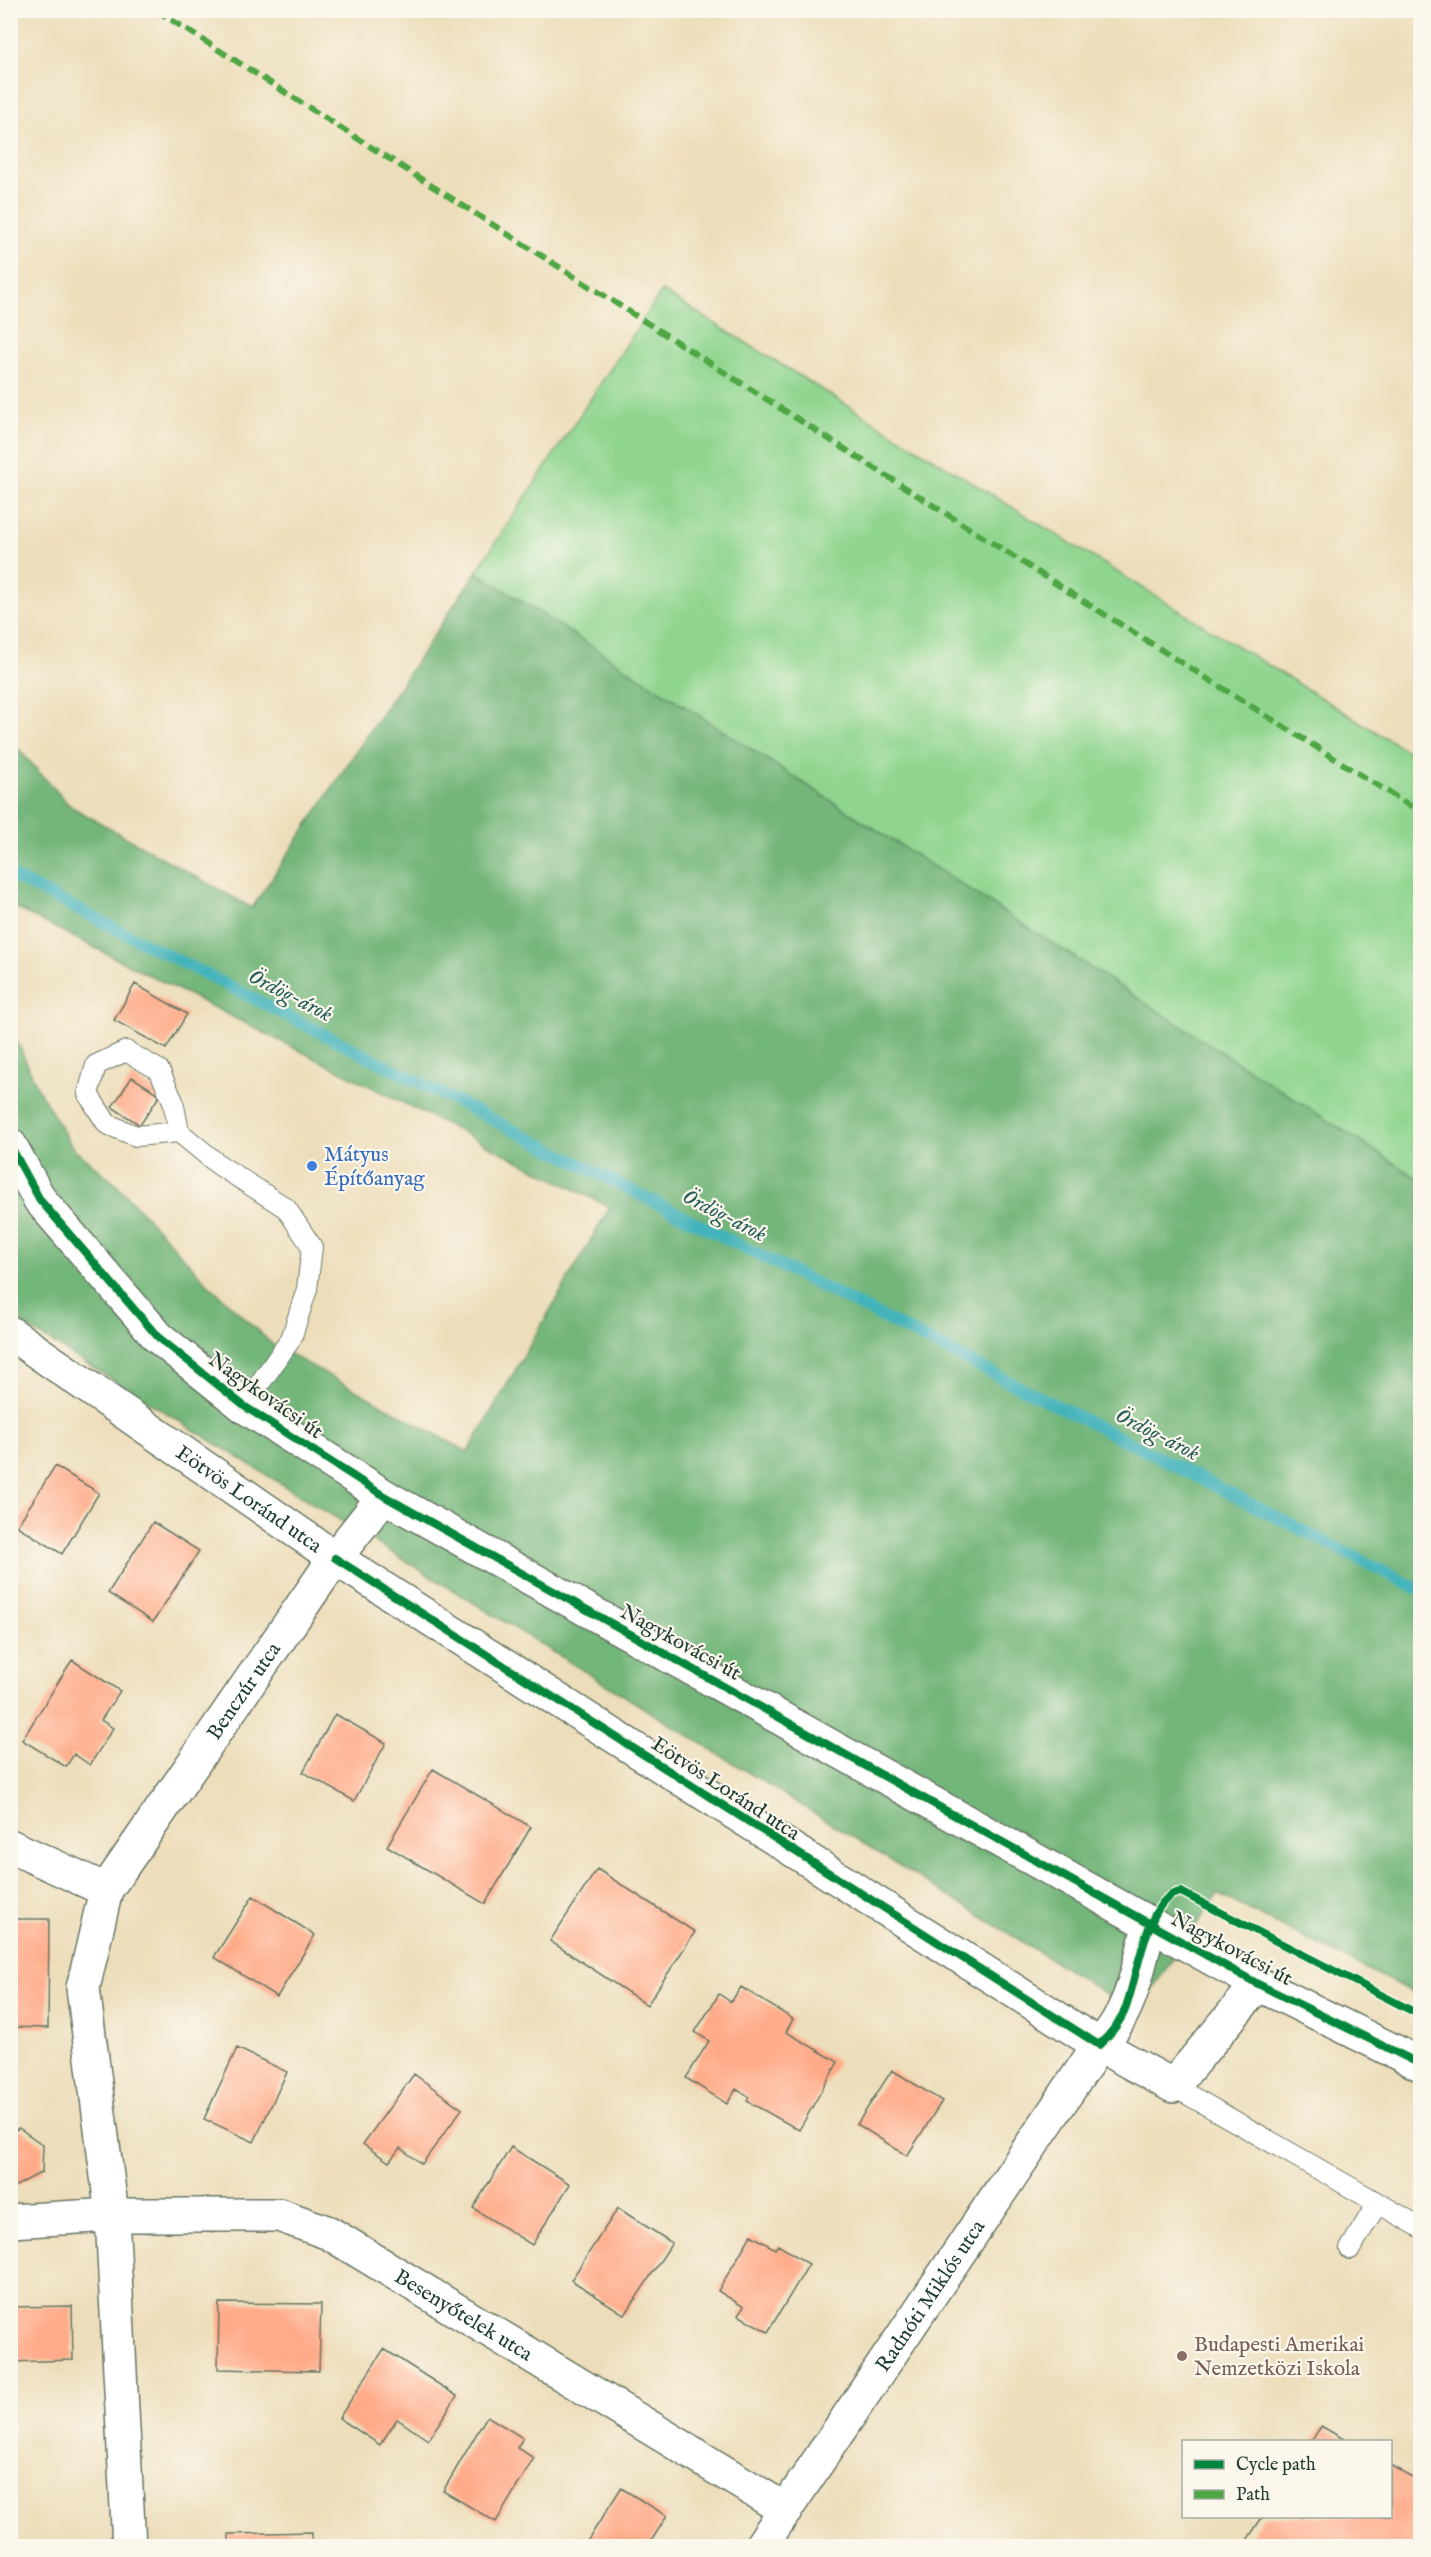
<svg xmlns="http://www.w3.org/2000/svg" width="1431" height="2557" viewBox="0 0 1431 2557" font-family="'IM FELL English',serif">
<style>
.green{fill:#8fd58f;stroke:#578962;stroke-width:1.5}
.forest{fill:#73b67a;stroke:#497a57;stroke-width:1.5}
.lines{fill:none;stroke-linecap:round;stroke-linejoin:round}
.stream{stroke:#43b3bb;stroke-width:12}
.building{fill:#ffab89}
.lane-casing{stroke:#677563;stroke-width:22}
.street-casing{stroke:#677563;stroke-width:36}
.secondary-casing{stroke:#677563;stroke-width:36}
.lane{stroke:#fff;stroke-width:20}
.street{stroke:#fff;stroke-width:33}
.secondary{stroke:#fff;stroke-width:33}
.quiet{stroke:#4fa644;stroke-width:6;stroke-dasharray:12 6;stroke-linecap:butt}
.cycleway-casing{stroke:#fbf7ec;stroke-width:11}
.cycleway{stroke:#00873e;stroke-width:8}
.shop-dot{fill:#3f7fe0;stroke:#fbf7ec;stroke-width:2}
.education-dot{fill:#8d6e63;stroke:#fbf7ec;stroke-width:2}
.labels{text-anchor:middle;stroke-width:4.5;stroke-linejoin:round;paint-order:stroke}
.shop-label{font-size:21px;fill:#366cbe;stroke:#fbf7ec;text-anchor:start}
.street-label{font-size:21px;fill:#1f3d34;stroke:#fbf7ec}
.education-label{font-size:21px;fill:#785e54;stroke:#fbf7ec;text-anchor:start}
.water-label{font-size:22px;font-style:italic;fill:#2a605c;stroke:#fbf7ec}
</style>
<rect width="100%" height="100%" fill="#fbf7ec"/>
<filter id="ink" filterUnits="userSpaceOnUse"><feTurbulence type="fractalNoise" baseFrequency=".0167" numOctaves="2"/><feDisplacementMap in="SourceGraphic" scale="12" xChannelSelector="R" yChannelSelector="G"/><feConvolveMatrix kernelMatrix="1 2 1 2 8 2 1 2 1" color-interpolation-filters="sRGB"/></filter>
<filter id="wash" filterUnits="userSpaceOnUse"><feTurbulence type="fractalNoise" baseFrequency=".008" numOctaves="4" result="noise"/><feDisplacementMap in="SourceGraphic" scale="24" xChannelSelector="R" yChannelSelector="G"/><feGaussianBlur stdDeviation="1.35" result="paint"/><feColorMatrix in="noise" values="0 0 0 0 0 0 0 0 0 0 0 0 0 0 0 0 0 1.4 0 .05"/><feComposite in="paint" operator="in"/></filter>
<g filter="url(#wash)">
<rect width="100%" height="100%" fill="#eddebb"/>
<!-- green -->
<path class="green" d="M662,291l758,468v421l-944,-608z"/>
<!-- forest -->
<path class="forest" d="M476,572l944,608v816l-202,-102 -82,118 -1125,-695 -1,-292 28,64 34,58 45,38 91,99 65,61 195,107 142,-245 -596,-300 -3,3 -1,-170 60,66 182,102z"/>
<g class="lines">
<!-- stream -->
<path class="stream" d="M10,875l1410,715"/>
</g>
<g id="blocks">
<!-- building -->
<path class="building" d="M135,984l52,30 -21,35 -52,-29z
M132,1077l28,18 -20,30 -28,-18z
M55,1466l44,27 -37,61 -45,-28z
M153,1522l46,29 -46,71 -45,-29z
M72,1660l48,31 -19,29 12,8 -23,37 -16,-11 -8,13 -44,-27z
M335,1714l51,29 -32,58 -51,-29z
M433,1769l98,58 -46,77 -98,-58z
M597,1869l98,63 -48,73 -97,-64z
M253,1896l62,39 -38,62 -63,-40z
M10,1919h39l-1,109 -38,-1z
M741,1987l52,32 -7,13 52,30 -39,68 -52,-29 2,-4 -13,-8 -9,15 -41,-26 23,-37 -14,-9 24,-38 12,8z
M237,2048l50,24 -33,70 -50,-23z
M892,2070l50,31 -35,55 -50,-32z
M414,2074l48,35 -40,55 -22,-16 -11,14 -26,-18z
M19,2128l24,17 -1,27 -26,14 -6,-3v-50z
M511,2147l59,37 -38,61 -59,-37z
M618,2208l54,35 -47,72 -54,-35z
M751,2235l24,14 3,-4 31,19 -41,68 -30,-17 6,-8 -26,-16z
M219,2303l102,1 -2,67 -101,-2z
M72,2306l1,54 -63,2v-55z
M384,2349l73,47 -29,44 -31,-21 -17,26 -41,-27z
M487,2416l36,22 -6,10 17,10 -38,64 -53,-31z
M1321,2426l28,16h-38z
M1390,2465l30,17v64h-177l20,-30h127z
M621,2488l46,28 -19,30h-64z
M312,2532v14h-83v-12z"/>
</g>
</g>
<g filter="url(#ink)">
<use href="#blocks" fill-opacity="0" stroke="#677563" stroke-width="1.5"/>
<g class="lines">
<!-- lane casing -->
<g class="lane-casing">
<path id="lane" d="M179,1132l-43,4 -29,-12 -19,-30 8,-29 30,-14 33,19 14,31 6,31 40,33 67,43 26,39 -5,42 -16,50 -47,67
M1173,2086l247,141
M1350,2249l27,-45"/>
</g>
<!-- street casing -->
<g class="street-casing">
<g id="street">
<path id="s1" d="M10,1333l325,225 764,487 74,41 85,-102"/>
<path d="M10,1846l96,44"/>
<path id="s2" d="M10,2221l102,-6h167l50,18 457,277"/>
<path id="s3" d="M129,2546l-17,-331 -29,-227 23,-98 229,-332 49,-62"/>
<path id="s4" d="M761,2546l338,-501c33,-31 39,-79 51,-121"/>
</g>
</g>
<!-- secondary casing -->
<g class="secondary-casing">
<path id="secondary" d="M10,1145l30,55 118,137 86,69 140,90 496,278 378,210 162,80"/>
</g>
<!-- lane -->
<use href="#lane" class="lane"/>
<!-- street -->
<use href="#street" class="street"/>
<!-- secondary -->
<use href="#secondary" class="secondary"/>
<!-- quiet -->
<path class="quiet" d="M156,10l913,582 351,220"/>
<!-- cycleway casing -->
<g class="cycleway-casing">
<path id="cycleway" d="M10,1145l30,55 118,137 86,69 140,90 496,278 378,210 162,80
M335,1558l764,487c11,-10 19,-20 25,-33 13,-28 21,-117 57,-120l239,123"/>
</g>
<!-- cycleway -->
<use href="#cycleway" class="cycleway"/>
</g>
</g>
<!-- markers -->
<circle class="shop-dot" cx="312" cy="1166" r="6"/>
<circle class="education-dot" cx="1182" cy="2356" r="6"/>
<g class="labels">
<!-- shop labels -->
<g class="shop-label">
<text x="324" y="1161">Mátyus<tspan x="324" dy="24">Építőanyag</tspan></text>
</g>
<!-- street labels -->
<g class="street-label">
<text transform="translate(266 1395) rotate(35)" y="7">Nagykovácsi út</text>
<text dy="7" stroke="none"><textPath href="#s1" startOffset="291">Eötvös Loránd utca</textPath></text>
<text transform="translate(681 1642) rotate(29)" y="7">Nagykovácsi út</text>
<text dy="7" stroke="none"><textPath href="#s3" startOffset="903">Benczúr utca</textPath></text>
<text transform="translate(726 1788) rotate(33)" y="7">Eötvös Loránd utca</text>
<text transform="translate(1232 1948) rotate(28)" y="7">Nagykovácsi út</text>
<text dy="7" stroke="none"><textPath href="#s4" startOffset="302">Radnóti Miklós utca</textPath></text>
<text dy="7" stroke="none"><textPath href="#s2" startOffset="480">Besenyőtelek utca</textPath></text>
</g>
<!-- education labels -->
<g class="education-label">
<text x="1194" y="2351">Budapesti Amerikai<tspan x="1194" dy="24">Nemzetközi Iskola</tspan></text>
</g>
<!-- water labels -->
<g class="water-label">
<text transform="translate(291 994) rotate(27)" y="8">Ördög-árok</text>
<text transform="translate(725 1214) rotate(27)" y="8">Ördög-árok</text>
<text transform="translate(1158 1433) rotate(27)" y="8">Ördög-árok</text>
</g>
</g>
<!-- margin -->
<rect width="1431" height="2557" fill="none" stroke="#fbf7ec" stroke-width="36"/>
<!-- legend -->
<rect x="1182" y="2440" width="210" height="78" fill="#fbf7ec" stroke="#a3ada2" stroke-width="1.5"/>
<rect x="1194" y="2460" width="30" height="9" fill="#00873e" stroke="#a3ada2" stroke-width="1.5"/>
<text x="1236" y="2470" font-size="18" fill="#1f3d34">Cycle path</text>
<rect x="1194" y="2490" width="30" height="9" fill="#4fa644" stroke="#a3ada2" stroke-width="1.5"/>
<text x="1236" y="2500" font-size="18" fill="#1f3d34">Path</text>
</svg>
